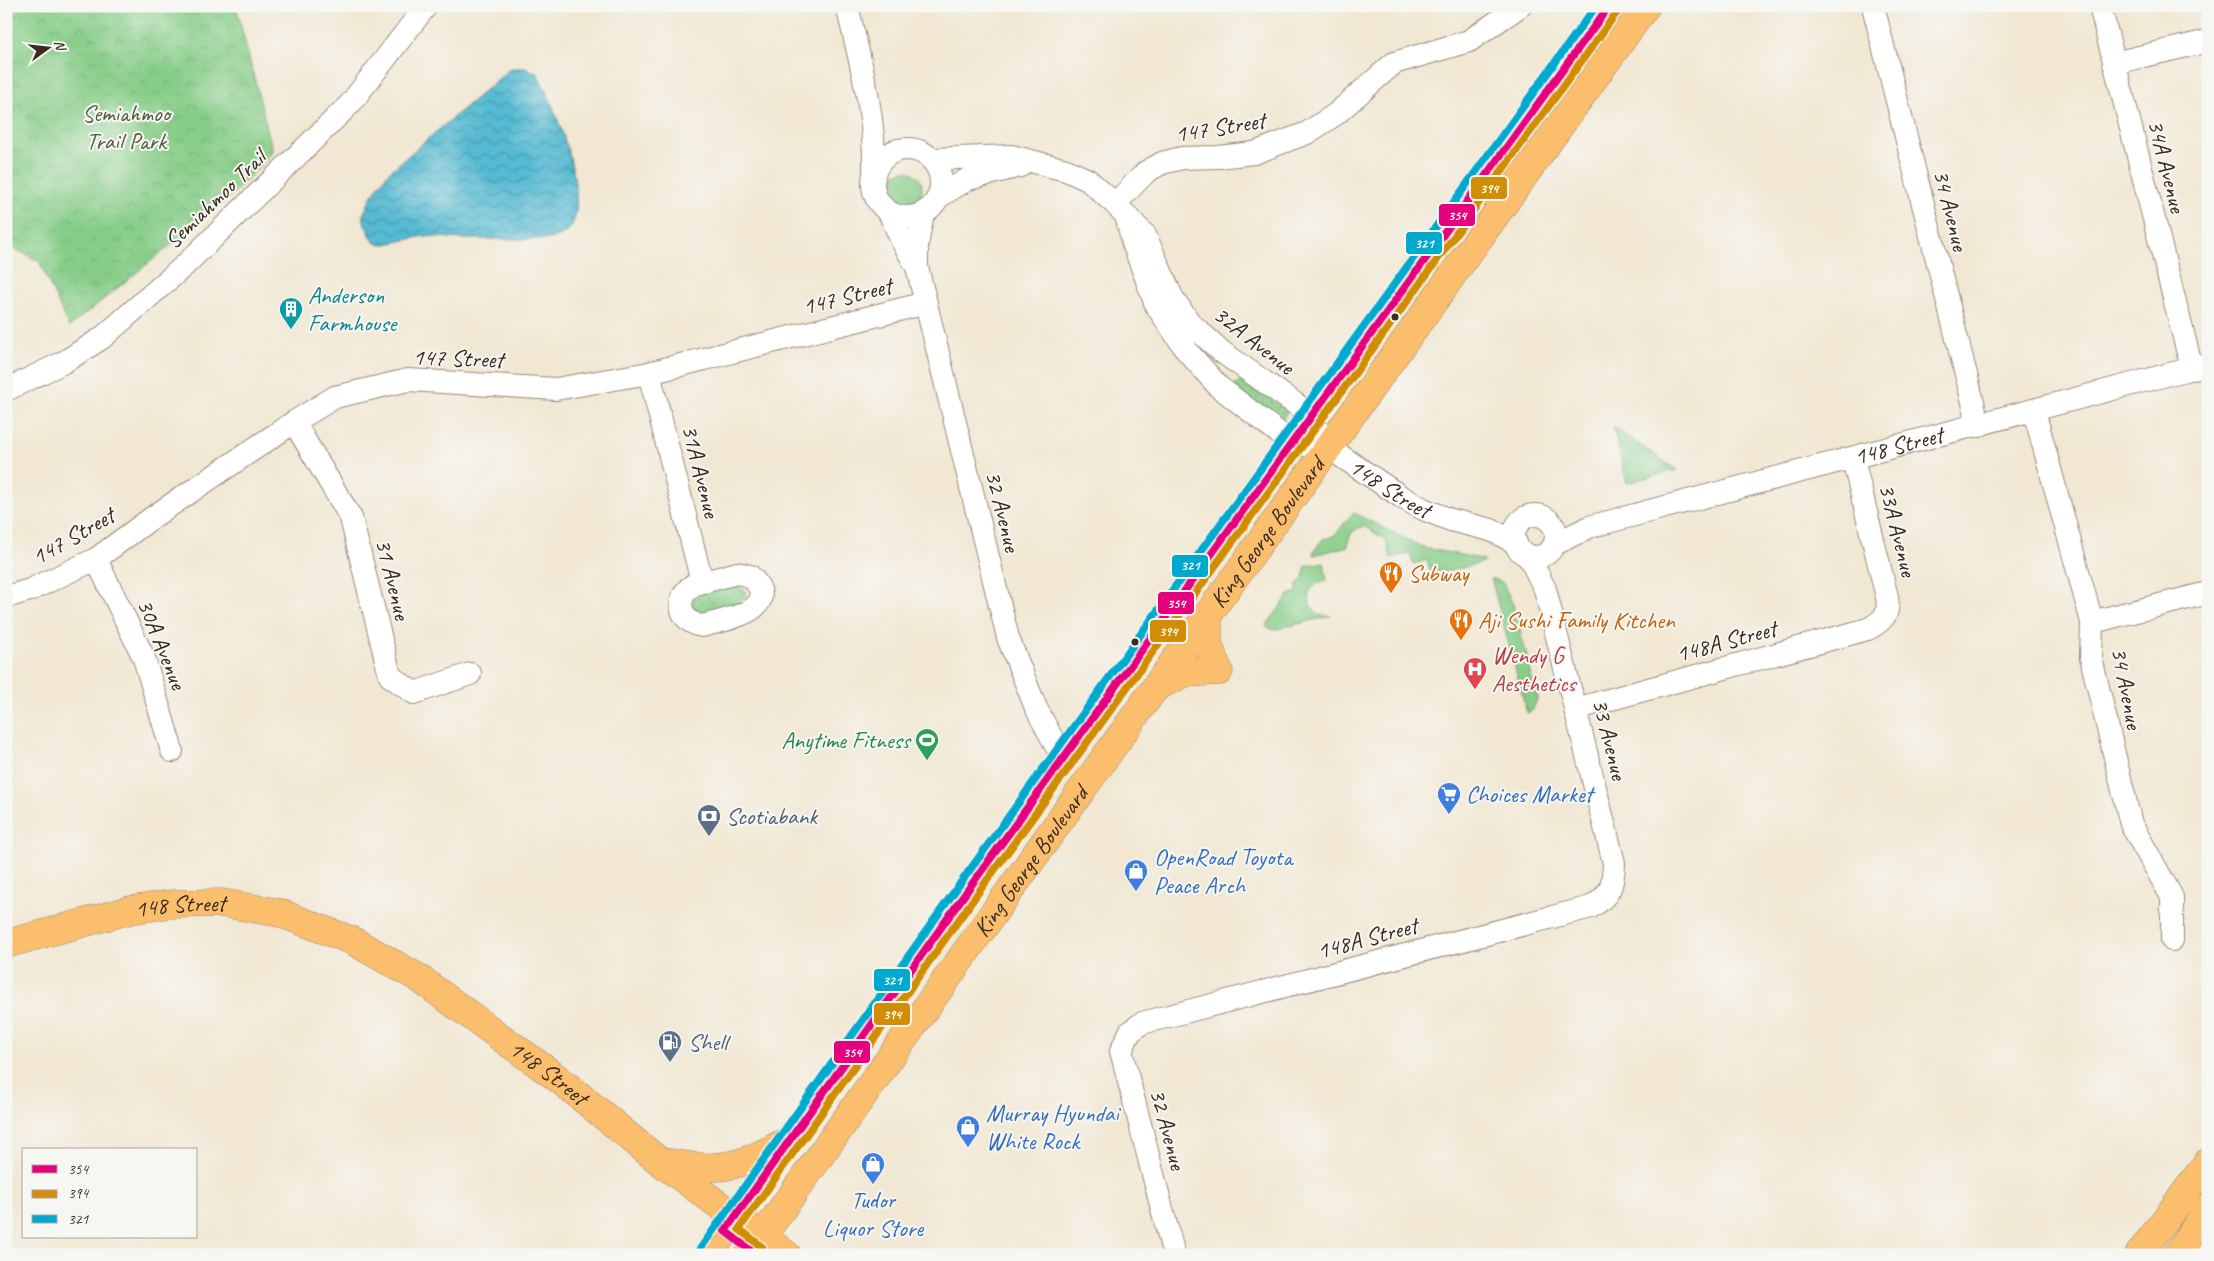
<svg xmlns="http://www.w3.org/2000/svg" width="2214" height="1261" viewBox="0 0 2214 1261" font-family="Caveat,sans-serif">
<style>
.grass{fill:url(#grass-dots);stroke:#617c53}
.park{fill:url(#park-crowns);stroke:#617c53}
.garden{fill:#87cd88;stroke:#617c53}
.water{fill:url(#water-waves);stroke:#487278}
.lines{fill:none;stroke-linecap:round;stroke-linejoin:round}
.minor-casing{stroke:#968878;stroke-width:24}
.major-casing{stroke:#968878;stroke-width:29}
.highway-casing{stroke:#968878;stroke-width:29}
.minor{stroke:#fff;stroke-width:22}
.major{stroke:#fabe6d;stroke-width:28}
.highway{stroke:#fabe6d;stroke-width:28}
.bus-1-casing{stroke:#f6f6f2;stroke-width:11}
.bus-2-casing{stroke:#f6f6f2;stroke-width:11}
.bus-3-casing{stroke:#f6f6f2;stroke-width:11}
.bus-1{stroke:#e5007d;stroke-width:8}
.bus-2{stroke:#d18d06;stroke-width:8}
.bus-3{stroke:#00a9ce;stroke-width:8}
.bus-dot{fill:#3b2a1e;stroke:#f6f6f2;stroke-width:2}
.labels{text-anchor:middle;stroke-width:4;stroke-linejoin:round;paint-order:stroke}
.park-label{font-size:24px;fill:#525b3e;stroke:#f6f6f2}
.street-label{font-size:24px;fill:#3b2a1e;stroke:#f6f6f2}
.culture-label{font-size:24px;fill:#0d838f;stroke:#f6f6f2;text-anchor:start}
.food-label{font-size:24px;fill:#c56008;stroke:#f6f6f2;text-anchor:start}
.health-label{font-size:24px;fill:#be3a42;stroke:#f6f6f2;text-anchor:start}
.leisure-label{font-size:24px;fill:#27864d;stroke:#f6f6f2;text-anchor:end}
.shop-label{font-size:24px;fill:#366cbe;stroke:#f6f6f2;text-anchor:start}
.service-label{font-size:24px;fill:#4e5e75;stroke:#f6f6f2;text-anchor:start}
.line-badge{stroke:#f6f6f2;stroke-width:2}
.badge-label{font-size:14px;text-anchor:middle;font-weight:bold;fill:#fff}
</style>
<defs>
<pattern id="grass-dots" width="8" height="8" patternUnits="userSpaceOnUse" patternTransform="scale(1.25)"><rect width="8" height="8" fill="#87cd88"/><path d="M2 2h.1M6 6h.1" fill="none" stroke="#75b075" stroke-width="1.8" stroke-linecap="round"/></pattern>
<pattern id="park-crowns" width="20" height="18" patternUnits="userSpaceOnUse" patternTransform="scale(1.25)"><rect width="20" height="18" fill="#87cd88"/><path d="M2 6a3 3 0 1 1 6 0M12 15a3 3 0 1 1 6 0" fill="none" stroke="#75b075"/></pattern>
<pattern id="water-waves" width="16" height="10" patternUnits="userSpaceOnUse" patternTransform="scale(1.25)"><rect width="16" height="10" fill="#54bad2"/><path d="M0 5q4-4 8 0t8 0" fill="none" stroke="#4797aa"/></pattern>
</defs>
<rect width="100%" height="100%" fill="#f6f6f2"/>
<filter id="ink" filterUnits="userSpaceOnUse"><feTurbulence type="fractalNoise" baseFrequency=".02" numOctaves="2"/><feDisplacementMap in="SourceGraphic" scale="10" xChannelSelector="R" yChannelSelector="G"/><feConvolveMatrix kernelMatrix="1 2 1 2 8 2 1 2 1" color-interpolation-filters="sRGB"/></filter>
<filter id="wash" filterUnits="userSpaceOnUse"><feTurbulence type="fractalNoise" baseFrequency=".0096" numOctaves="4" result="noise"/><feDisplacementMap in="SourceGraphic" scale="20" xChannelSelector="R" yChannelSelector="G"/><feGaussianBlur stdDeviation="1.12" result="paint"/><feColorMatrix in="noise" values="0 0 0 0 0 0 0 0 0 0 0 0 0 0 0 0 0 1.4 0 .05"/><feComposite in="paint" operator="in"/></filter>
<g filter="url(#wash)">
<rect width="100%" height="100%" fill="#f1e7d2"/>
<!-- grass -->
<path class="grass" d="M1240,380h5l42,31 -6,11 -47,-35z
M734,584c29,12 -4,24 -17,28 -3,1 -8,3 -11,3 -10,0 -18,-11 -10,-19 8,-7 28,-9 38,-12z"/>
<!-- park -->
<path class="park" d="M6,6h230l37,146 -45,47 -159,128 -30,-66 -33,-16z
M1613,427l64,43 -50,13z"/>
<!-- garden -->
<path class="garden" d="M888 188a17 17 0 1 1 34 0a17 17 0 1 1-34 0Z
M1354,513l70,35 58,11 2,3 -34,9h-20l-3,-11 -14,4 -3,-11 -19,5 -5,-18 -22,-14c-10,3 -16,8 -16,20l-34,9 -1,-3 10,-13c16,-1 19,-17 31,-26z
M1324,562l3,19 -10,3 -8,8 1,13 9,10 12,1 -58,14 -7,-4 23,-31 8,-3v-8l5,-4 4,-14z
M1491,578l12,5 10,22 15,55 2,13 8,25 -6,13 -5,2z"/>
<!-- water -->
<path class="water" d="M511,68h15l11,5c17,30 52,120 35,152 -5,9 -14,11 -23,14h-86l-39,-3 -43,9 -7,-3 -9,-17 -2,-10 9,-20 17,-23z"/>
</g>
<g filter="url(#ink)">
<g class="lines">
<!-- minor casing -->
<g class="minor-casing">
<g id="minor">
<path d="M847,6c14,59 29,110 27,171"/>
<path d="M1873,6l106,420"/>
<path d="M2100,6l92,363"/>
<path d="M2114,63l94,-22"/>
<circle cx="907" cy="183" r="34"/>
<path d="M931,159l80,-3 55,14 22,10 27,24 30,31 27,62 18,26 32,29 75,53 13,12 9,15"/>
<path d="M940,196l28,-17 52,-13"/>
<path d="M1115,204l31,-32 16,-9 20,-5 36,-1 36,-4 53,-20 29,-19 58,-51 75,-22 51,-35"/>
<path d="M889,212l13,29 15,26"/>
<path d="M923,213l-6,32v22l91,371 28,70 27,51"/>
<path id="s1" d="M1126,215l7,28 23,62 31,46 32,36 73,56 37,5 74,50 20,11 28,11 40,10 25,13"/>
<path d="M649,373l53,209"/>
<path d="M6,390l58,-28 38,-24 83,-73 165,-161 76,-98"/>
<path d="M2034,411l58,211 -1,36 40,166 41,73v43"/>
<path d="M294,422l57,96 39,158 24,17 56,-19"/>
<circle cx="1535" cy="536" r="21"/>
<path id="s2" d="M1555,544l34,-17 619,-163"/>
<path d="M96,559l48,99 28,93"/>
<path d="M737,573l13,3c36,34 -26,44 -48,50 -23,-4 -28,-28 -9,-41z"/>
<path d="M6,597l24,-7 66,-31 57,-42 141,-95 41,-25 73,-17 148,9 93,-16 277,-70"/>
<path d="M2092,622l116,-29"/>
<path d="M1575,709l293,-80c15,-8 22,-15 19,-32l-34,-138"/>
<path d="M1174,1255l-53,-204 9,-19 12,-9 449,-116c20,-12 22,-21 23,-44l-69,-274 -17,-34"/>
</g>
</g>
<!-- major casing -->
<g class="major-casing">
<g id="major">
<path d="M1156,687l28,-14 35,-2 -11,-27v-30"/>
<path id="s3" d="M6,944l124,-34 41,-6 51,-1 58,10 73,28 64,36 143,103 99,81 128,94"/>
<path d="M664,1162c57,10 70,7 121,-20"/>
<path d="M708,1255l264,-371 637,-878"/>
<path id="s4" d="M749,1255l342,-478 555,-771"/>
</g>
</g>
<!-- highway casing -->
<g class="highway-casing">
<path id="highway" d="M2139,1255l69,-93
M2177,1255l31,-47"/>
</g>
<!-- minor -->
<use href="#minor" class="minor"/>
<!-- major -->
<use href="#major" class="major"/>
<!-- highway -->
<use href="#highway" class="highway"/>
<!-- bus-1 casing -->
<g class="bus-1-casing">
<path id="bus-1" d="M756,1255l-31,-24 247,-347 637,-878"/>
</g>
<!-- bus-2 casing -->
<g class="bus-2-casing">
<path id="bus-2" d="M762,1247l-23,-18 241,-339 637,-878"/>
</g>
<!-- bus-3 casing -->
<g class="bus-3-casing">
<path id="bus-3" d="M700,1249l264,-371 632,-872"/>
</g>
<!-- bus-1 -->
<use href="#bus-1" class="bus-1"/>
<!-- bus-2 -->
<use href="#bus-2" class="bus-2"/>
<!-- bus-3 -->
<use href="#bus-3" class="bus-3"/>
</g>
</g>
<!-- icons -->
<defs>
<g id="building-pin" transform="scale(1.25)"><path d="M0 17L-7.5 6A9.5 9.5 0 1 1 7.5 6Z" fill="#0f9aa8" stroke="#f6f6f2"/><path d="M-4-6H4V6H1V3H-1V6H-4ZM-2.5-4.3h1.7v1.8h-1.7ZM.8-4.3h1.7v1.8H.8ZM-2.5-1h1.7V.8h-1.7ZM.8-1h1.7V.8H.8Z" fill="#fff"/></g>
<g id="restaurant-pin" transform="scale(1.25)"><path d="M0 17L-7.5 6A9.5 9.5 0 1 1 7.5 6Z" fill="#e8710a" stroke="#f6f6f2"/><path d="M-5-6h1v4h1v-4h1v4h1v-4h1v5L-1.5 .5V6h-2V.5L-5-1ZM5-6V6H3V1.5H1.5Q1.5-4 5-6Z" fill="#fff"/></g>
<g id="hospital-pin" transform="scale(1.25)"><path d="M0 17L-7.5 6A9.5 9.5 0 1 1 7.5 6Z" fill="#e0444e" stroke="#f6f6f2"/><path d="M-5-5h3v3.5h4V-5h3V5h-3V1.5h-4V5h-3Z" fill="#fff"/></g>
<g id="stadium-pin" transform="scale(1.25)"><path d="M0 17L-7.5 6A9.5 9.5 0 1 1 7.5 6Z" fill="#2e9e5b" stroke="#f6f6f2"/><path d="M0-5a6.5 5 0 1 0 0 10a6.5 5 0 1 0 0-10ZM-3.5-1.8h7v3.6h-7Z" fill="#fff"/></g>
<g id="supermarket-pin" transform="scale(1.25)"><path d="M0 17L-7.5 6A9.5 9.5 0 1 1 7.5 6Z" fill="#3f7fe0" stroke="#f6f6f2"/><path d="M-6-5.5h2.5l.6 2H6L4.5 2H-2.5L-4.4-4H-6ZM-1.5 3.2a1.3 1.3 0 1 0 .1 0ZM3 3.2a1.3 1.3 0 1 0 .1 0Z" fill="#fff"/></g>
<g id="bank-pin" transform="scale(1.25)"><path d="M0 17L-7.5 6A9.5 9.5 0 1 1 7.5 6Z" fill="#5c6f8a" stroke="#f6f6f2"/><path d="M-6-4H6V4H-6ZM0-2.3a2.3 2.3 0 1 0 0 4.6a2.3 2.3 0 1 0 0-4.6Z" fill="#fff"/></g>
<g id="shop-pin" transform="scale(1.25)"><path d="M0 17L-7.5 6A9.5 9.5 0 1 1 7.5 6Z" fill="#3f7fe0" stroke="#f6f6f2"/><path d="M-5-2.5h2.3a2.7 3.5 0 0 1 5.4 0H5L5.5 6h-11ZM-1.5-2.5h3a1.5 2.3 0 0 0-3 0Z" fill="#fff"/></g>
<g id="fuel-pin" transform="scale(1.25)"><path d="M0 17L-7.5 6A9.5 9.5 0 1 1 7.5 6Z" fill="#5c6f8a" stroke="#f6f6f2"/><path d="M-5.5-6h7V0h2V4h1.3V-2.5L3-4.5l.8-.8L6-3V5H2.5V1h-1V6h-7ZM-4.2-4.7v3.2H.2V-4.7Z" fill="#fff"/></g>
</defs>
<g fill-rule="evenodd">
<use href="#building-pin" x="291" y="309"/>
<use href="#restaurant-pin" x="1391" y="573"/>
<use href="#restaurant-pin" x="1461" y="620"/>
<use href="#hospital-pin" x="1475" y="669"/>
<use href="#stadium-pin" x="927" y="740"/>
<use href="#supermarket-pin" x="1449" y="794"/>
<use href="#bank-pin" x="709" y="816"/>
<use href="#shop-pin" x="1136" y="871"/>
<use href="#fuel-pin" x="670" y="1042"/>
<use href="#shop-pin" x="968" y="1127"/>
<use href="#shop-pin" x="873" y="1164"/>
</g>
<!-- markers -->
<g class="bus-dot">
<circle cx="1395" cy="317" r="4.5"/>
<circle cx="1135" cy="642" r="4.5"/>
</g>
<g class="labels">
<!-- park labels -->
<g class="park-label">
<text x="126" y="121">Semiahmoo<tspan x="126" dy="28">Trail Park</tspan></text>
</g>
<!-- street labels -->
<g class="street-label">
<text transform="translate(1220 127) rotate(-9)" y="8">147 Street</text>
<text transform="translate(2167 166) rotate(76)" y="8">34A Avenue</text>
<text transform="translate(215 199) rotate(-44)" y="8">Semiahmoo Trail</text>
<text transform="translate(1951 210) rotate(76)" y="8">34 Avenue</text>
<text transform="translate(847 296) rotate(-14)" y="8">147 Street</text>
<text transform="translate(1254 340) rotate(38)" y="8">32A Avenue</text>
<text transform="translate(458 358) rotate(2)" y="8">147 Street</text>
<text dy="8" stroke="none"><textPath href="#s2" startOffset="358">148 Street</textPath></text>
<text transform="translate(701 471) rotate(76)" y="8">31A Avenue</text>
<text dy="8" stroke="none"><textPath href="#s1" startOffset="401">148 Street</textPath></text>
<text transform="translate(1003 511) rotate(76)" y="8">32 Avenue</text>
<text transform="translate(1898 530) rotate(76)" y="8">33A Avenue</text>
<text dy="8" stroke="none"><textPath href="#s4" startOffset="889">King George Boulevard</textPath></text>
<text transform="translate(73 536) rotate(-30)" y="8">147 Street</text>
<text transform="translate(393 579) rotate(76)" y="8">31 Avenue</text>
<text transform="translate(1726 641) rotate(-15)" y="8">148A Street</text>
<text transform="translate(162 644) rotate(68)" y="8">30A Avenue</text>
<text transform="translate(2127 688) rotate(79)" y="8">34 Avenue</text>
<text transform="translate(1610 739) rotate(76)" y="8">33 Avenue</text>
<text dy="8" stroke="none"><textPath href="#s4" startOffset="484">King George Boulevard</textPath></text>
<text dy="8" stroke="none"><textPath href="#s3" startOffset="179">148 Street</textPath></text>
<text transform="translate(1367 938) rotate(-15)" y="8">148A Street</text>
<text dy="8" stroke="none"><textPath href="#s3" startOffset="594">148 Street</textPath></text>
<text transform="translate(1168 1129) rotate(75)" y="8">32 Avenue</text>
</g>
<!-- culture labels -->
<g class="culture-label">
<text x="308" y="303">Anderson<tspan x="308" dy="28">Farmhouse</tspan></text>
</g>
<!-- food labels -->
<g class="food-label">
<text x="1408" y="581">Subway</text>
<text x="1478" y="628">Aji Sushi Family Kitchen</text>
</g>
<!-- health labels -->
<g class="health-label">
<text x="1492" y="663">Wendy G<tspan x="1492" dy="28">Aesthetics</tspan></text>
</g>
<!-- leisure labels -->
<g class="leisure-label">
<text x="910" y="748">Anytime Fitness</text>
</g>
<!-- shop labels -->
<g class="shop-label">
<text x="1466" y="802">Choices Market</text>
<text x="1154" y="865">OpenRoad Toyota<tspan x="1154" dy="28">Peace Arch</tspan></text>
<text x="986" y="1121">Murray Hyundai<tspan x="986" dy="28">White Rock</tspan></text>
<text x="873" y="1208" text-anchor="middle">Tudor<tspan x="873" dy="28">Liquor Store</tspan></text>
</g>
<!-- service labels -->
<g class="service-label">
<text x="726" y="824">Scotiabank</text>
<text x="688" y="1050">Shell</text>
</g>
</g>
<g class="line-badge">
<rect x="1470" y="176" width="38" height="24" rx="5" fill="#d18d06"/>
<rect x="1438" y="203" width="38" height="24" rx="5" fill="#e5007d"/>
<rect x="1405" y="231" width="38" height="24" rx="5" fill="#00a9ce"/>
<rect x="1171" y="554" width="38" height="24" rx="5" fill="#00a9ce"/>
<rect x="1157" y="591" width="38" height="24" rx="5" fill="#e5007d"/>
<rect x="1149" y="619" width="38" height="24" rx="5" fill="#d18d06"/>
<rect x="873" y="968" width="38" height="24" rx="5" fill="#00a9ce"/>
<rect x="873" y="1002" width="38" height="24" rx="5" fill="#d18d06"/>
<rect x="833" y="1040" width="38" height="24" rx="5" fill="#e5007d"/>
</g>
<g class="badge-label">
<text x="1489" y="193">394</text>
<text x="1457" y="220">354</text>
<text x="1424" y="248">321</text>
<text x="1190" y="570">321</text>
<text x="1176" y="608">354</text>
<text x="1168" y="636">394</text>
<text x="892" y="985">321</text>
<text x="892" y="1019">394</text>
<text x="852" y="1057">354</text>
</g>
<!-- margin -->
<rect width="2214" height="1261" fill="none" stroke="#f6f6f2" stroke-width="25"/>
<!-- legend -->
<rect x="22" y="1148" width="175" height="90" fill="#f6f6f2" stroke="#aba49d"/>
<rect x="32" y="1165" width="25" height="8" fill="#e5007d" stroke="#aba49d"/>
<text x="68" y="1174" font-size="15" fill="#3b2a1e">354</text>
<rect x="32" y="1190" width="25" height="8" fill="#d18d06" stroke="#aba49d"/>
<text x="68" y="1198" font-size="15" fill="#3b2a1e">394</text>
<rect x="32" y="1215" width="25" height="8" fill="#00a9ce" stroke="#aba49d"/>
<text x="68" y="1224" font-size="15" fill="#3b2a1e">321</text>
<!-- north arrow -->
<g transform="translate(48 48) rotate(75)" stroke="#f6f6f2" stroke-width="4" paint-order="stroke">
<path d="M0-4L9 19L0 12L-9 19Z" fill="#3b2a1e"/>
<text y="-8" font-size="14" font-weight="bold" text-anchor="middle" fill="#3b2a1e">N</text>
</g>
</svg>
